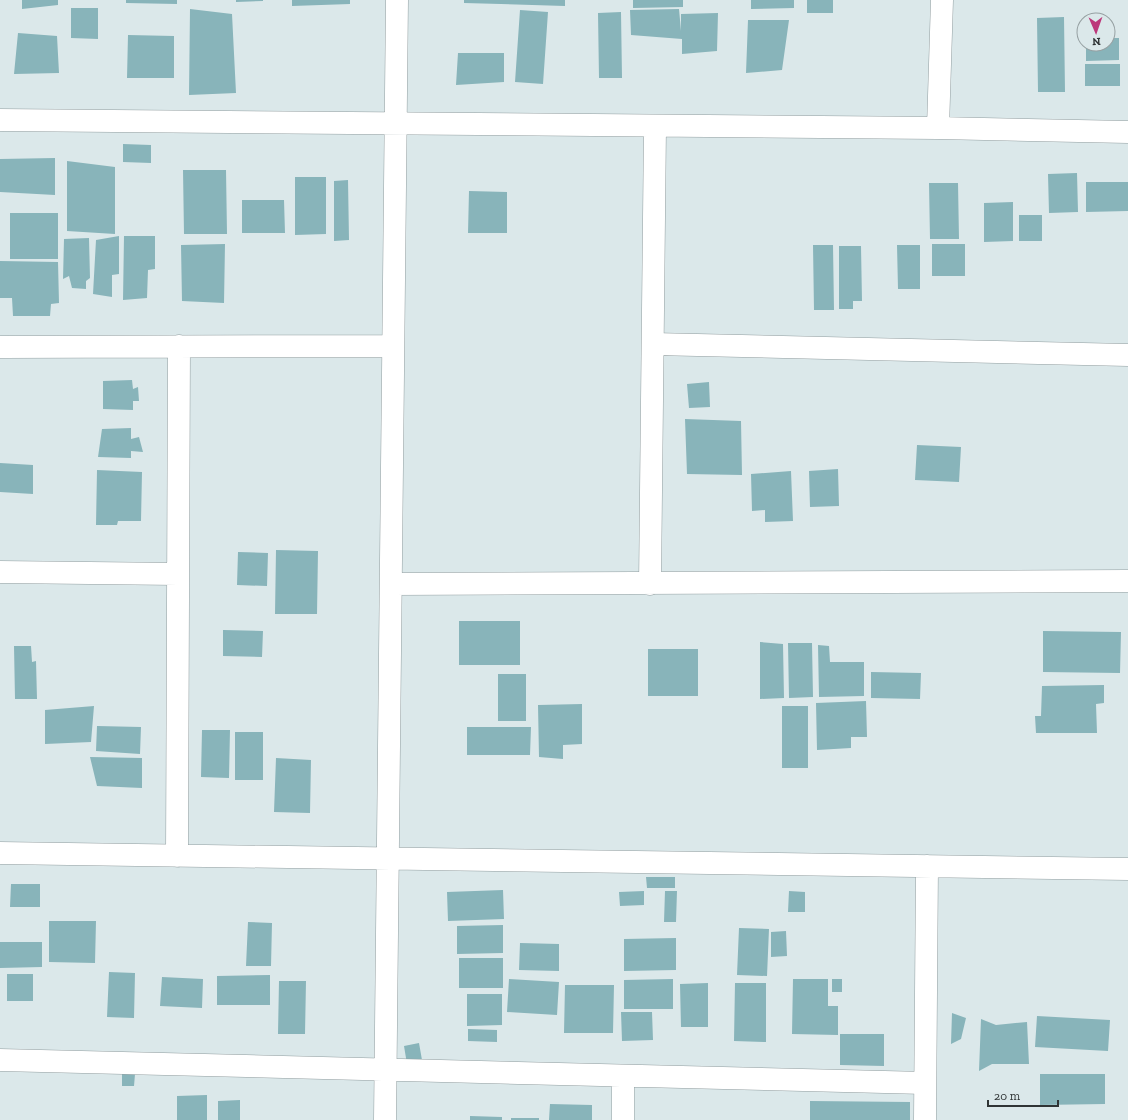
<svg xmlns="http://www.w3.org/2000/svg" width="1128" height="1120" viewBox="0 0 1128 1120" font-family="'Zilla Slab',serif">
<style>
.building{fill:#88b4ba}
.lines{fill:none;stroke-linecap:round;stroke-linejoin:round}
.minor-casing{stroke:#929ea0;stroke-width:23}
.minor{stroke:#fff;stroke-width:22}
</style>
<rect width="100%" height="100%" fill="#dbe8ea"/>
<!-- building -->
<path class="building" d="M22,0h36v5l-36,4z
M126,0h51v4l-51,-1z
M236,0h27v1l-27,1z
M292,0h58v4l-58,2z
M464,0h101v6l-101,-3z
M633,0h50v7l-50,1z
M751,0h43v8l-43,1z
M807,0h26v13h-26z
M71,8h27v31l-27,-1z
M190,9l42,5 4,79 -47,2z
M679,9l2,22v-17l37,-1 -1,38 -35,3v-15l-51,-4 -1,-25z
M520,10l28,2 -5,72 -28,-2z
M621,12l1,66h-23l-1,-65z
M1064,17l1,75h-27l-1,-74z
M748,20h41l-7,50 -36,3z
M18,33l39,3 2,37 -45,1z
M128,35l46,1v42h-47z
M1108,38h11v22l-33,1v-17h22z
M458,53h46v29l-48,3z
M1085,64h35v22h-35z
M123,144l28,1v18l-28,-1z
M55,158v37l-55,-3v-33z
M67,161l48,6v67l-48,-3z
M183,170h43l1,64h-43z
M1077,173l1,39 -29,1 -1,-39z
M295,177h31v57l-31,1z
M348,180l1,60 -15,1v-60z
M1086,182h42v29l-42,1z
M929,183h29l1,56h-29z
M469,191l38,1v41h-39z
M242,200h42l1,33h-43z
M1013,202v39l-29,1v-39z
M10,213h48v46h-48z
M1019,215h23v26h-23z
M119,236v38l-7,1v22l-19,-3 3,-54z
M124,236h31v33l-7,1 -1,28 -24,2z
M89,238l1,40 -4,3v8l-14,-1 -3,-12 -6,3 1,-40z
M225,244l-1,59 -42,-2 -1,-56z
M932,244h33v32h-33z
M813,245h20l1,65h-20z
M897,245h23v44h-22z
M839,246h22l1,55h-9v8h-14z
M0,261l58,1 1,41 -8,1 -1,12h-37l-1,-18h-12z
M132,380l1,9 5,-2 1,14h-6v9l-30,-1v-28z
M709,382l1,25 -21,1 -2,-24z
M685,419l56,2 1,54 -55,-1z
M131,428v11l8,-2 4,15 -12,-1v7l-33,-1 4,-28z
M917,445l44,2 -2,35 -44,-2z
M0,463l33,2v29l-33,-2z
M838,469l1,37 -29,1 -1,-36z
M97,470l45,2 -1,49h-23l-1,4h-21z
M791,471l2,50 -28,1v-12l-13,1 -1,-37z
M276,550l42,1 -1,63h-42z
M238,552l30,1 -1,33 -30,-1z
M459,621h61v44h-61z
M223,630l40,1 -1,26 -39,-1z
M1043,631l78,1 -1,41 -77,-1z
M760,642l23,2 1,54 -24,1z
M788,643h24l1,54 -24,1z
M818,645l11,1 1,16h34v34l-45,1z
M14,646h17l1,16 4,-1 1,38h-22z
M648,649h50v47h-50z
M871,672l50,1 -1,26 -49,-1z
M498,674h28v47h-28z
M1104,685v18l-8,1 1,29h-61l-1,-17h6l1,-30z
M866,701l1,36h-16v11l-34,2 -1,-47z
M582,704v40l-19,1v14l-24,-2 -1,-52z
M94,706l-3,36 -46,2v-34z
M782,706h26v62h-26z
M97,726l44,1 -1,27 -44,-3z
M467,727h64l-1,28h-63z
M202,730h28l-1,48 -28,-1z
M235,732h28v48h-28z
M90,757l52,1v30l-45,-2z
M276,758l35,2 -1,53 -36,-1z
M646,877h29v11h-28z
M11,884h29v23h-30z
M503,890l1,29 -56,2 -1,-29z
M644,891v14l-24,1 -1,-14z
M665,891h12l-1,31h-12z
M789,891l16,1v20h-17z
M49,921h47l-1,42 -46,-1z
M248,922l24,1 -1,43h-25z
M503,925v28l-46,1v-28z
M739,928l30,1 -2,47 -30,-1z
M786,931l1,25 -16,1v-25z
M676,938v32l-52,1v-32z
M0,942h42v25l-42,1z
M520,943l39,1v27l-40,-1z
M459,958h44v30h-44z
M109,972l26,1 -1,45 -27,-1z
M7,974h26v27h-26z
M270,975v30h-53v-29z
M162,977l41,2 -1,29 -42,-2z
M509,979l50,3 -2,33 -50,-3z
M673,979v30h-49v-29z
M793,979h35v27h10v29l-46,-1z
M832,979h10v13h-10z
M279,981h27l-1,53h-27z
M708,983v44h-27l-1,-43z
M735,983h31v59l-32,-1z
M565,985h49l-1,48h-49z
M467,994h35v31l-35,1z
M621,1012h31l1,28 -31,1z
M952,1013l14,5 -5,21 -10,5z
M1037,1016l73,4 -2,31 -73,-4z
M981,1019l15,6 31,-3 2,42h-37l-13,7z
M468,1029l29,1v12l-29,-1z
M840,1034h44v32l-44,-1z
M419,1043l3,17 -15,4 -3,-18z
M122,1073l13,1 -1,12h-12z
M1040,1074h65v30l-65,1z
M207,1095v25h-30v-24z
M240,1100v20h-22v-19z
M810,1101l100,1v18h-100z
M550,1104l42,1v15h-43z
M470,1116l32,1v3h-32z
M511,1118h28v2h-28z"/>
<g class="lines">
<!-- minor casing -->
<g class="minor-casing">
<path id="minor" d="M0,120l938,8 190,4
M938,128l4,-128
M653,344l475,11
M0,347l393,-1
M0,572l178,2
M391,584l737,-3
M650,584l5,-457
M0,853l1128,16
M177,856l2,-510
M0,1060l925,23
M385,1120l12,-1120
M623,1120v-44
M925,1120l2,-254"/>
</g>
<!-- minor -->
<use href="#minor" class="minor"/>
</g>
<!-- north arrow -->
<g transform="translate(1096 32) rotate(178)"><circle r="19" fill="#dbe8ea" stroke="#96a0a2"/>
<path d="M0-3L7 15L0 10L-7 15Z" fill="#bc377a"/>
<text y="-6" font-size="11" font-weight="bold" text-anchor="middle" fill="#2f3435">N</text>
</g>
<!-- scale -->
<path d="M988 1100v6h70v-6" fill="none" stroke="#2f3435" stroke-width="2"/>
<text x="994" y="1100" font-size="12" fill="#2f3435" stroke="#dbe8ea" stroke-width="3" paint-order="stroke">20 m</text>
</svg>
